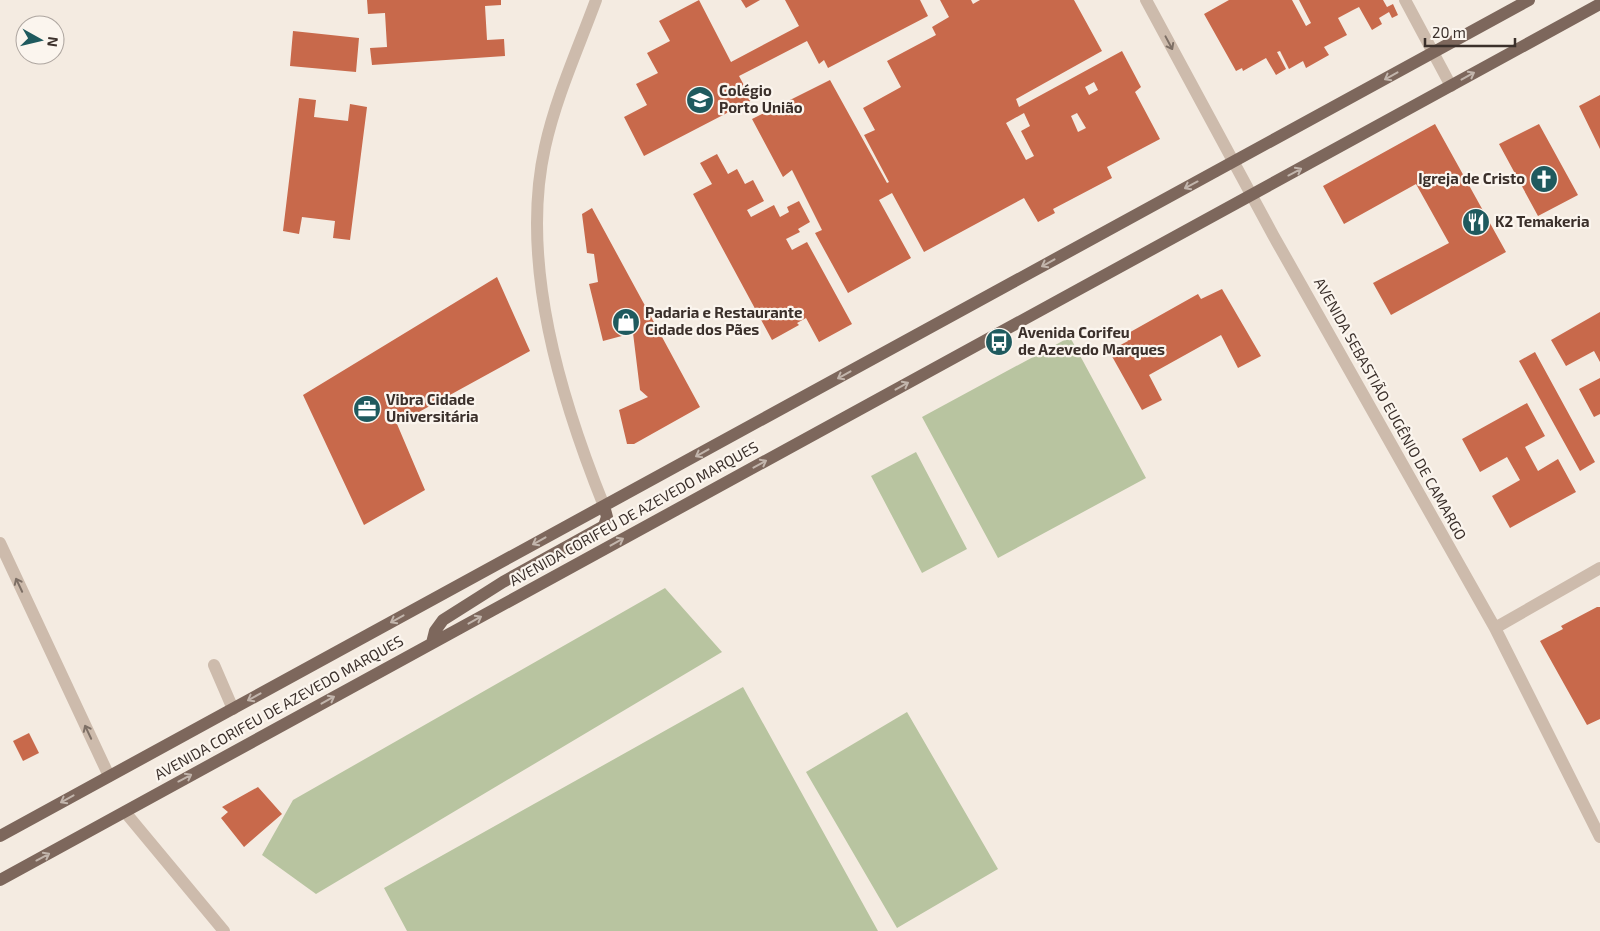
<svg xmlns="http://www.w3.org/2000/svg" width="1600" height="931" viewBox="0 0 1600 931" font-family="'Exo 2',sans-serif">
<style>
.green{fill:#b8c4a0}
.building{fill:#c8694b;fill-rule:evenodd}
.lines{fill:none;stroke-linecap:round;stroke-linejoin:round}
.minor{stroke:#cdbbac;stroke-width:12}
.major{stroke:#7d675c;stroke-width:12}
.oneway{stroke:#7d6f65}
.oneway2{stroke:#c2b5ac}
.labels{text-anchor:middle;stroke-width:4.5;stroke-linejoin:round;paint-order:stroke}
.poi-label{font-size:15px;font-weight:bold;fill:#3b302b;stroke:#fbf5ee;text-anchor:start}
.street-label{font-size:15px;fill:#3b302b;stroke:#fbf5ee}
</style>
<rect width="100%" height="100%" fill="#f4ebe1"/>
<!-- green -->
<path class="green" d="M1070,337l76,141 -148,80 -76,-141z
M916,452l51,97 -45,24 -51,-97z
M665,588l57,64 -406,242 -54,-39 31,-55z
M743,687l135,244h-471l-23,-43z
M907,712l91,157 -101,59 -91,-156z"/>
<!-- building -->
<path class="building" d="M367,0h134v5l-16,1 2,34 17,-1 1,17 -133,9 -2,-17 17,-1 -2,-34 -17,1z
M699,0l32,62 68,-36 -14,-26h135l8,16 -100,52 -4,-8 -5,4 -12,-23 -68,35 13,24 -108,56 -20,-39 23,-12 -11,-21 22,-11 -11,-20 23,-12 -11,-20z
M741,0h19l-14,8z
M940,0h31l2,4 7,-4h94l28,51 -86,48 3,8 103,-56 19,36 -6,5 25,47 -53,28 5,11 -59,31 2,4 -17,9 -14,-24 -100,54 -32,-59 -13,7 32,58 -63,35 -33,-60 7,-3 -30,-60 -9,7 -31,-58 78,-39 57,103 2,-1 -25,-47 11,-5 -12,-22 38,-21 -14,-26 49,-26 -4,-8 17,-10zM1094,82l4,8 -9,5 -4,-8zM1024,113l6,13 -9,5 13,25 -8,4 -20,-37zM1077,113l9,15 -8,4 -7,-16z
M1229,0h63l14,26 5,-3 -12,-23h84l4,7 6,-3 5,11 -6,3 -3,-6 -10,6 3,6 -10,6 -13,-23 -6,3 -15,8 9,17 -23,12 5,8 -23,13 -3,-7 -14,8 -9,-18 -3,1 9,17 -10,6 -10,-17 -23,13 -1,-3 -6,3 -32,-57z
M293,31l66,7 -3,34 -66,-6z
M1600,95v54l-21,-43z
M299,98l17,2 -2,17 34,4 2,-17 17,3 -17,133 -17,-2 2,-17 -33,-4 -3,17 -16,-3z
M1435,124l71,128 -115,63 -18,-32 76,-40 -33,-59 -72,40 -21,-38z
M1539,124l39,71 -40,21 -39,-72z
M717,154l11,20 9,-5 8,15 8,-4 11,21 -17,9 4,7 23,-12 6,12 9,-5 -2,-5 12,-6 11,21 -12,7 2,3 -14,7 6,11 15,-8 45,82 -33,18 -13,-24 -9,5 2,2 -27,15 -79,-146 19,-10 -12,-21z
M592,208l108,199 -66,37h-7l-8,-34 29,-13 -8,-7 -7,-57 -30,8 -14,-57 9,-2 -4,-28 -7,-1 -5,-39z
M497,277l33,74 -133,73 28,66 -61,35 -61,-130z
M1222,289l39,67 -23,12 -17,-33 -72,40 13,25 -20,10 -33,-59 19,-10 -3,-6 73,-41 3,5z
M1600,312v50l-6,-11 -28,15 -15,-26z
M1535,352l60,110 -15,9 -61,-110z
M1600,378v36l-6,3 -15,-28z
M1527,403l18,33 -20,11 13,24 20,-12 18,33 -66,36 -18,-32 28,-16 -13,-23 -27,15 -18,-33z
M1597,607h3v112l-13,6 -47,-84 23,-12 -2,-3z
M29,733l10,20 -16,8 -10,-20z
M258,787l24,27 -38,33 -23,-29 7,-6 -6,-5z"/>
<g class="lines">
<!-- minor -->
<path class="minor" d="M596,0c-18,49 -40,97 -51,147 -26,116 16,252 59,359
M1146,0l127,235 222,393 105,209
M1405,0l46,86
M0,543l109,233
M1495,628l105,-60
M214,665l19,44
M125,812l99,119"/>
<!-- major -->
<path class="major" d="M432,643l3,-12 8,-11 60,-38 101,-56 3,-9 -3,-11
M0,836l1529,-836
M0,880l1600,-876"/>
</g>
<!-- one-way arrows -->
<defs><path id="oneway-shaft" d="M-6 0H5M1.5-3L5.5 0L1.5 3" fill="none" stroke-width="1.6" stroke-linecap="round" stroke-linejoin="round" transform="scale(1.25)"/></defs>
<g class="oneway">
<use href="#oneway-shaft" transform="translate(1169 43) rotate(62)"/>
<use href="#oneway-shaft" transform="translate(19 585) rotate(-115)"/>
<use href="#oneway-shaft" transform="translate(88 732) rotate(-115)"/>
</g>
<g class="oneway2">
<use href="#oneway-shaft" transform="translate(1391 76) rotate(151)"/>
<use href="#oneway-shaft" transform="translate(1468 76) rotate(-29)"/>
<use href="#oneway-shaft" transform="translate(1295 172) rotate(-28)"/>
<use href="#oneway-shaft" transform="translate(1191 185) rotate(152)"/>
<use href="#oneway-shaft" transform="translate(1048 263) rotate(151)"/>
<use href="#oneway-shaft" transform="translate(844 375) rotate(151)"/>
<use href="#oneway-shaft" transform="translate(902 386) rotate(-29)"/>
<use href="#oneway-shaft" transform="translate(702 453) rotate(151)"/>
<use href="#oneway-shaft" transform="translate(760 464) rotate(-29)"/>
<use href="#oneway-shaft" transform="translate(539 541) rotate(151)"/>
<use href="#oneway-shaft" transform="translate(617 542) rotate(-29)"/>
<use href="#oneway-shaft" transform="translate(397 619) rotate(151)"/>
<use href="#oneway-shaft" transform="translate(475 620) rotate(-29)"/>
<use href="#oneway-shaft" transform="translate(254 697) rotate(151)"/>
<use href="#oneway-shaft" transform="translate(328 700) rotate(-29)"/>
<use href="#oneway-shaft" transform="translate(185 778) rotate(-28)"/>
<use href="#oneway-shaft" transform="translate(67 799) rotate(151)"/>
<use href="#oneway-shaft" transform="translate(43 857) rotate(-28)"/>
</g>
<!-- icons -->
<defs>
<g id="school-disc" transform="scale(1.4375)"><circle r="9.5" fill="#1f5a5e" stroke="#fbf5ee"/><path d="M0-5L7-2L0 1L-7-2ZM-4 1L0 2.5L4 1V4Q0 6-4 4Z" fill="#fff"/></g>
<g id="church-disc" transform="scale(1.4375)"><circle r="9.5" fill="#1f5a5e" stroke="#fbf5ee"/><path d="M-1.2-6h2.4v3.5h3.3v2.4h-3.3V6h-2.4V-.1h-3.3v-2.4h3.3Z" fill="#fff"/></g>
<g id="restaurant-disc" transform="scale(1.4375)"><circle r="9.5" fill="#1f5a5e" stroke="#fbf5ee"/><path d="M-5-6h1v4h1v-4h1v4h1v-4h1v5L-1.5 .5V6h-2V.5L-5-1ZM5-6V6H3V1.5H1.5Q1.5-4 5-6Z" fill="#fff"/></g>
<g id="shop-disc" transform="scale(1.4375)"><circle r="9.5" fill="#1f5a5e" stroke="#fbf5ee"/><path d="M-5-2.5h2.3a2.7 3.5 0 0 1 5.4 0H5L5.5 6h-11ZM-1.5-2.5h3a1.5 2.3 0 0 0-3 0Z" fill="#fff"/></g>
<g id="bus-disc" transform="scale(1.4375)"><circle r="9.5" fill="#1f5a5e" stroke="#fbf5ee"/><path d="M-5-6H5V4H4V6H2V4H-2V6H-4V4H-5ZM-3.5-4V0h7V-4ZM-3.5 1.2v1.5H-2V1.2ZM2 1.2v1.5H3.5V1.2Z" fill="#fff"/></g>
<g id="office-disc" transform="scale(1.4375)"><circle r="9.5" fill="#1f5a5e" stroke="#fbf5ee"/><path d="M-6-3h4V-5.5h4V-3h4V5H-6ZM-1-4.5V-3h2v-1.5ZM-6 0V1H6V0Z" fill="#fff"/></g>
</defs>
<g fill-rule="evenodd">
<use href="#school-disc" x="700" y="100"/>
<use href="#church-disc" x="1544" y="179"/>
<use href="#restaurant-disc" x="1476" y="222"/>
<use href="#shop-disc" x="626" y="322"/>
<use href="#bus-disc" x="999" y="342"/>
<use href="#office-disc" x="367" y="409"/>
</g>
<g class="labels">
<!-- poi labels -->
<g class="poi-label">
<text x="719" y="96">Colégio<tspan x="719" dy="17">Porto União</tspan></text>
<text x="1525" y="184" text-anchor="end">Igreja de Cristo</text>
<text x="1495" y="227">K2 Temakeria</text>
<text x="645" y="318">Padaria e Restaurante<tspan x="645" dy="17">Cidade dos Pães</tspan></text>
<text x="1018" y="338">Avenida Corifeu<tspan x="1018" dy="17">de Azevedo Marques</tspan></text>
<text x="386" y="405">Vibra Cidade<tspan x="386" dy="17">Universitária</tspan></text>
</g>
<!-- street labels -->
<g class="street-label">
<text transform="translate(1390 409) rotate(61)" y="5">AVENIDA SEBASTIÃO EUGÊNIO DE CAMARGO</text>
<text transform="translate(634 514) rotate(-29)" y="5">AVENIDA CORIFEU DE AZEVEDO MARQUES</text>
<text transform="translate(279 708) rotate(-29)" y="5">AVENIDA CORIFEU DE AZEVEDO MARQUES</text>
</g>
</g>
<!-- north arrow -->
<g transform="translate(40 40) rotate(98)"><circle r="24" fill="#fbf5ee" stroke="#aea6a0"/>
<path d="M0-4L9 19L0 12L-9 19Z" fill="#1f5a5e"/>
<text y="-8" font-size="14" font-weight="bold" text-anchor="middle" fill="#3b302b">N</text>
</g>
<!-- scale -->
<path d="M1425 38v8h90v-8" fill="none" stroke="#3b302b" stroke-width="2.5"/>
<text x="1432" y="38" font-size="15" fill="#3b302b" stroke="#fbf5ee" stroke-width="4" paint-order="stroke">20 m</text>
</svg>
